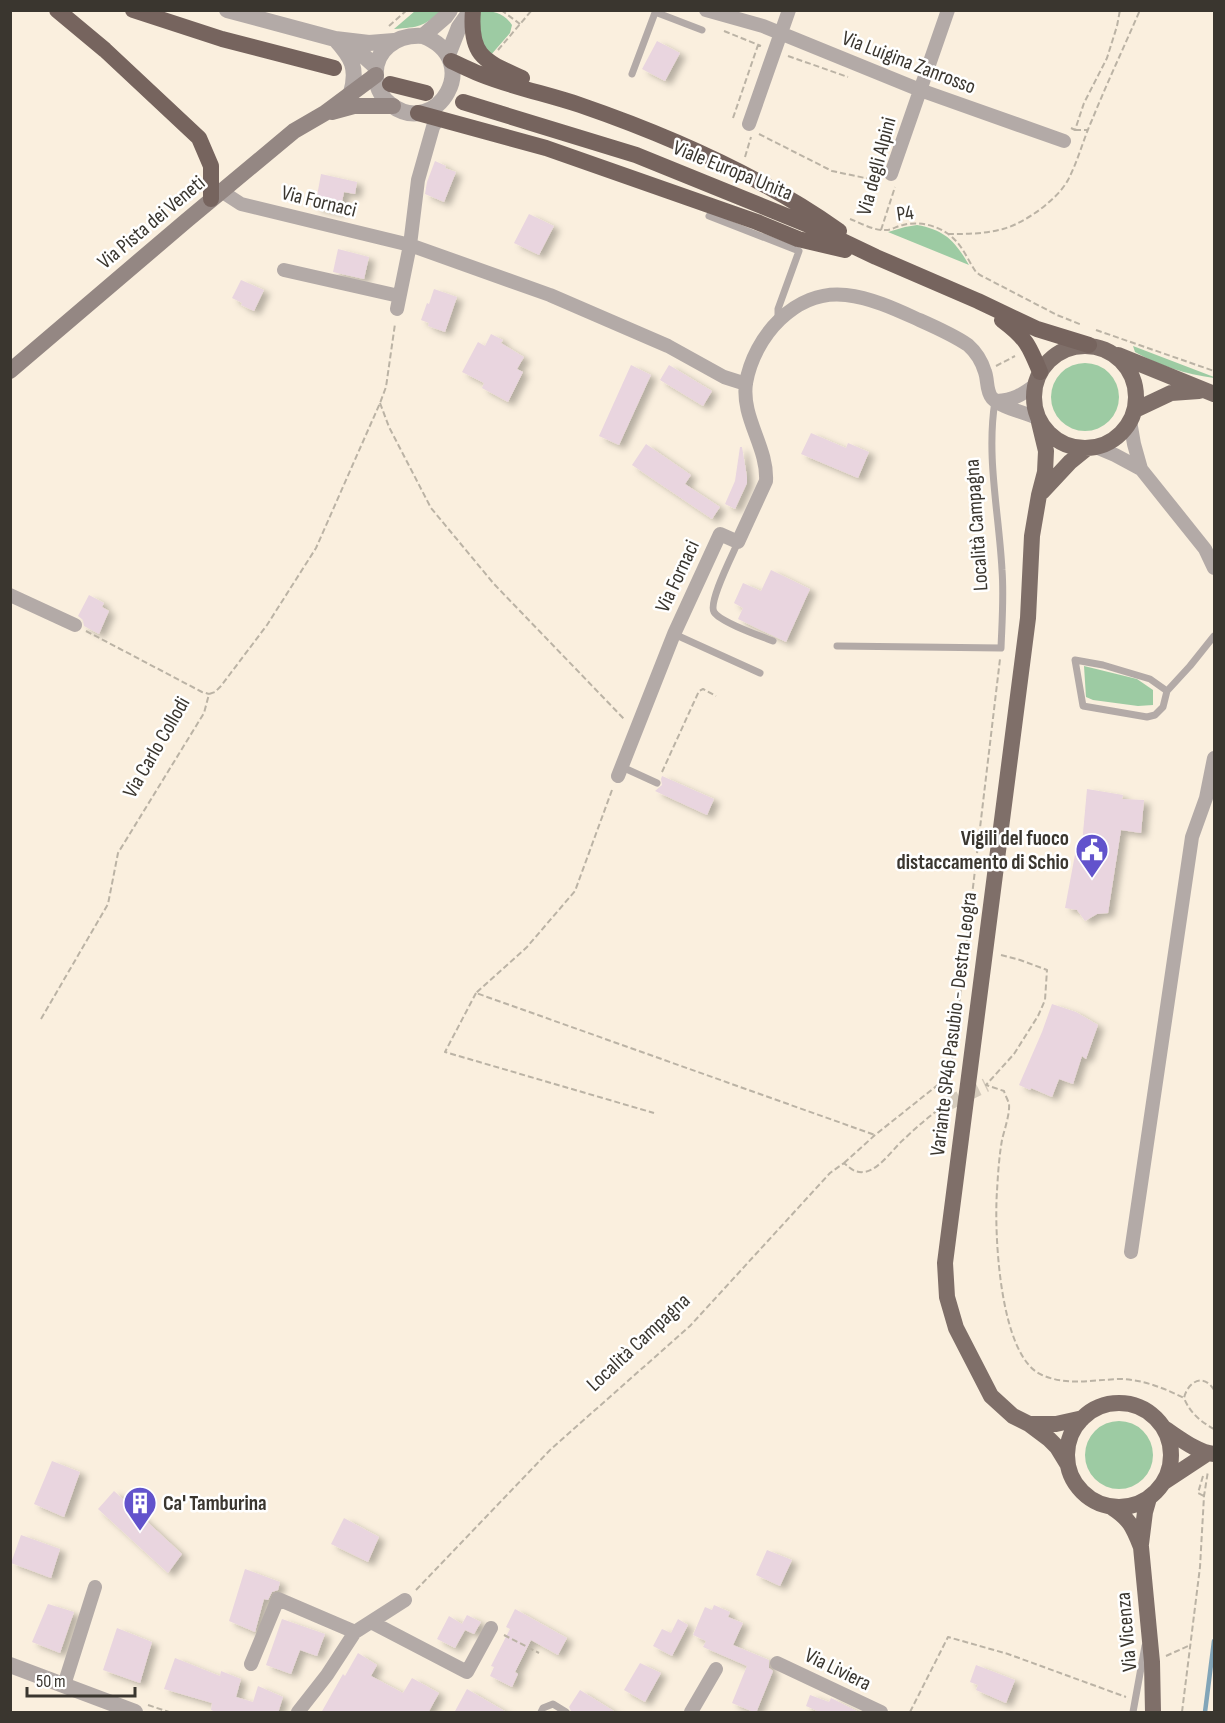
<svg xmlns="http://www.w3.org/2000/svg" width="1225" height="1723" viewBox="0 0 1225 1723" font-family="'Sofia Sans Condensed',sans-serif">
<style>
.green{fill:#9dcba3}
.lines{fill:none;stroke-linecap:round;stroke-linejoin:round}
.stream{stroke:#82a5b8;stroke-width:4.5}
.building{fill:#e9d5df;filter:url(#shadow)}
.minor-tunnel{stroke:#d4cabb;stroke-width:14;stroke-dasharray:14 7;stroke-linecap:butt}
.path{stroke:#bbb3a5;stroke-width:2;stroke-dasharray:6 3;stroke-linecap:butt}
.service{stroke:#b3aaa7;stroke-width:7}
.minor{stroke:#b3aaa7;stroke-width:14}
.tertiary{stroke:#b3aaa7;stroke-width:16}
.secondary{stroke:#948783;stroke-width:16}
.primary{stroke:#7f6f69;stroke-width:16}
.trunk{stroke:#76645e;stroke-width:16}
.labels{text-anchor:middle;stroke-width:5;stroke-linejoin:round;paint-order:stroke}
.street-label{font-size:21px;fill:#3a362f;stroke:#fff}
.poi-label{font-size:21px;font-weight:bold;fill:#3a362f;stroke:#fff;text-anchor:end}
</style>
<defs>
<filter id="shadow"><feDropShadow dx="6" dy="4" stdDeviation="3" flood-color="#0004"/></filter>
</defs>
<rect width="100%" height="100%" fill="#faefde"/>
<!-- green -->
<path class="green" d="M415,11h27c-20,16 -22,16 -48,18z
M481,11c13,0 23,2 31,14l-2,8 -20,23 -6,-8 -7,-32z
M917,225c28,5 38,16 52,40l-81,-33 17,-5z
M1133,346l81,31v1c-29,-4 -54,-12 -79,-26z
M1051 397a34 34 0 1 1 68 0a34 34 0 1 1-68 0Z
M1084,666l53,13 16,11v15l-15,1 -45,-6 -7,-3z
M1085 1455a34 34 0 1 1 68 0a34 34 0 1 1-68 0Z"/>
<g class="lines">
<!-- stream -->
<path class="stream" d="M1205,1712l9,-71"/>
</g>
<!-- building -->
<path class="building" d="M657,41l23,12 -15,28 -23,-12z
M435,161l11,5 -1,2 11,4 -12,30 -19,-8 2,-12z
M321,174l36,8 -2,12 -11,-2 -4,20 -25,-5z
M529,214l25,12 -15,29 -25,-12z
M338,249l31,8 -5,22 -31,-7z
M241,280l23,10 -10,21 -13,-6 1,-2 -10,-5z
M434,289l23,8 -12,35 -17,-6 1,-3 -8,-3 6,-17 2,1z
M491,334l12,6 -2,3 23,14 -7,12 6,3 -15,30 -26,-14 2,-5 -22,-11 16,-30 7,4z
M631,365l20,10 -32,70 -20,-9z
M669,365l43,26 -9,15 -43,-26z
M811,433l35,15 2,-5 21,9 -11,26 -57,-24z
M646,444l45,31 -6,9 35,23 -8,12 -80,-54z
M740,447h2l5,30v6l-12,26 -10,-5 10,-23z
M771,570l39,19 -24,53 -48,-23 5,-11 -9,-5 9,-20 18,8z
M89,595l15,8 -2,4 7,4 -10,23 -15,-8 -1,-6 -5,-4z
M662,776l52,23 -7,16 -52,-24 7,-6 -1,-6z
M1087,789l36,6 -1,4 22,1 -3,33 -20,-3 -13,83 -11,1 -12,7 -8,-11 -12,-2 12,-64h5z
M1052,1004l24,8 22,13 -12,34 -4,-3 -9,28 -14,-5 -7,18 -21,-9 -1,2 -11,-5 23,-53z
M52,1461l28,11 -16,45 -30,-13z
M114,1491l68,63 -14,19 -70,-64z
M344,1518l35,19 -11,25 -37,-18z
M21,1535l39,14 -9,29 -40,-15z
M767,1550l25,10 -12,26 -24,-11z
M245,1569l35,13 -2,8 -6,2 -4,8 -4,-1 -9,33 -26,-11z
M48,1604l26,8 -14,41 -28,-11z
M714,1605l16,7 -2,5 15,6 -10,22 36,15v8l4,3 -17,42 -24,-10 15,-37 -44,-19 3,-6 -13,-6 12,-28 7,3z
M515,1609l52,29 -9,17 -27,-15 -16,32 3,2 -6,13 -22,-11 4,-9 -3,-1 19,-37 -4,-2z
M467,1615l14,7 -7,12 -9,-4 -10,18 -18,-9 12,-23 13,8z
M282,1619l43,15 -8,22 -17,-6 -9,24 -25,-9z
M678,1619l10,6 -16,31 -19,-10 9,-17 9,4z
M117,1628l35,14 -12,41 -37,-13z
M358,1653l19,12 -6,11 32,17 9,-15 27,15 -11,20h-107l22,-39 2,2z
M175,1658l45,18 1,-5 20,8 -5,18 17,5 5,-16 25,11 -5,16h-59l-8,-3 1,-7 -48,-14z
M640,1663l21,10 -16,29 -21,-12z
M976,1665l39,15 -9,23 -30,-13 2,-5 -8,-3z
M467,1689l41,24h-54z
M580,1690l37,23h-45l-3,-6z
M810,1695l19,7 2,-4 30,15h-39l-16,-7z"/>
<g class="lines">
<!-- minor-tunnel -->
<path class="minor-tunnel" d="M947,1104l39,-19"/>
<!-- path -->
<path class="path" d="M501,10l19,14
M389,26l18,-16
M724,31l37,15
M498,50l34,-40
M788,56l60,21
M939,80l28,10
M733,118l25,-73
M1071,128l4,2 9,-27 23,-45 10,-32 3,-16
M1075,130h12
M759,134l73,37 38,8 11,4
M745,157l6,-20
M850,219c11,4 24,12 36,11 6,0 11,-4 17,-5 18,-5 40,2 52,15 9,9 14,22 21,32l4,3 77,40 25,10
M881,230l14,-43
M948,234c18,0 37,0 55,-5 22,-6 54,-29 65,-49 10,-19 15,-40 24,-60 15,-37 32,-73 48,-110
M1096,330l118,41
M996,366l19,-10
M380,403l9,24 42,81 63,76 131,136
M86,631l116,61 7,2
M209,694l6,-2 6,-6 46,-61 49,-77 64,-145 6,-16 9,-63
M662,772l37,-81 4,-2 13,7
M612,790l-37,101 -48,56 -51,46 399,142
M1001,955l19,5 27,10 -2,30 -7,16 -24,38 -28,31 18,6c1,4 4,9 5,13 1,10 -5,27 -7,36 -3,17 -4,34 -5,51 -3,40 2,166 45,184 25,11 50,5 77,4 22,0 45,9 65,19
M476,993l-31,59 209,61
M41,1019l67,-115 10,-51 86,-140 5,-19
M844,1163l31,-28 69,-55 9,-24 47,-397
M1214,1390c-10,-17 -26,-9 -30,8 6,15 17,24 30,31
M1203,1476l-5,17 6,3
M416,1590l135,-141 139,-123 140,-153 14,-10c7,6 11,10 20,9 14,-1 29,-23 39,-32 14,-13 28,-26 44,-36
M504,1635l35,18
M1166,1656l22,-10
M148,1705l21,7
M910,1712l38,-75 60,17 118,43
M1182,1712l18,-145 4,-71 4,-25"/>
<!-- service -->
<path class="service" d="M655,12l47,18
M632,74l24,-64
M709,216l90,35 -21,58v11
M738,542c-5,12 -30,60 -24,70 6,10 46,24 59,29
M674,634l86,39
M837,646l164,2c1,-26 3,-52 1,-78 -3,-57 -16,-113 -7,-169
M1167,691l-17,-12 -47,-14 -28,-5 8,46 64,11 8,-2 8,-8 4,-16 23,-25 24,-30
M622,767l35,16
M541,1712l2,-4 10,-4 13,8
M1133,1712l12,-66"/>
<!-- minor -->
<path class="minor" d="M706,10l57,16 157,64 144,51
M749,124l40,-114
M891,174l57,-164
M221,191l20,13 169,41 140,50 118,51 56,31 22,7
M284,270l115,26
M397,309l13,-64 8,-65 15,-53 5,-8
M997,401c16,-1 25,-6 38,-16
M1130,421l4,23 7,25 64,80 9,19
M1096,447l19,8 26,14
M10,595l65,30
M618,776l56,-142 46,-100 18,8 28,-61c2,-34 -25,-63 -20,-98 8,-46 49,-94 100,-88 25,3 47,13 69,23 18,8 37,16 53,27 8,7 14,17 17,27 3,8 1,19 7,26 9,10 33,14 45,20
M1131,1252l61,-415 14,-39 8,-40
M371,1622l96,50 24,-44
M777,1663l104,49
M251,1664l27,-65 77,33
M64,1685l31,-98
M298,1712l29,-37 28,-43 50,-32
M691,1712l25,-43"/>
<!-- tertiary -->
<path class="tertiary" d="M227,10l108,29 34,4 25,-2
M423,36c62,24 14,103 -32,69 -8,-6 -14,-16 -15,-27 -3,-28 21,-44 47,-42l22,-19 5,-7
M335,39c17,19 23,29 16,54
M342,42l13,6 21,19
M448,55l11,-28 12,-17
M10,1665l125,47"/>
<!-- secondary -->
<path class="secondary" d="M332,112l22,-6h39
M10,371l176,-150 108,-90 31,-18 51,-38"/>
<!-- primary -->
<path class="primary" d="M1034 397a51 51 0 1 1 102 0a51 51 0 1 1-102 0Z
M1118,355l96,39
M1135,410l36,-17 28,-2
M1039,422l7,29 -1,21 -6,23 -7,41 -4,82 -83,645 2,34 9,31 35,68 22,20 16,8 20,15 8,8 11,18
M1042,492l28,-30 16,-13
M1067 1455a52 52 0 1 1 104 0a52 52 0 1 1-104 0Z
M1029,1424h27l27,-6
M1164,1428c14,9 34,25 50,26
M1164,1482l44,-29
M1111,1507c19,12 22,20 30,40l11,115 1,50
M1141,1544l4,-32 4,-14"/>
<!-- trunk -->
<path class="trunk" d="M57,10l48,40 94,88 12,28v33
M133,10l89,29 112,29
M473,10c-4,47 12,51 49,68
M451,61c9,4 19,9 29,13 32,13 67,20 100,31 90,31 181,71 259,126
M390,84l36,9
M463,102l173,53 175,71 65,31 102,44 59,28 52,16
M418,113l128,35 211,74 41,17 47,11
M1002,320c24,18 27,25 38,52"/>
</g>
<!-- icons -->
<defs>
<g id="civic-pin" transform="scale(1.725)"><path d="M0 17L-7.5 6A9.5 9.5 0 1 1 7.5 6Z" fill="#6253cc" stroke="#fff"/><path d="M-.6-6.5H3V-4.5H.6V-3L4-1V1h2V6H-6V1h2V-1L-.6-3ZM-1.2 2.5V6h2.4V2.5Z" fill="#fff"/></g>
<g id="building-pin" transform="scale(1.725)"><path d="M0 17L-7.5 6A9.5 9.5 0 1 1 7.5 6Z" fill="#6253cc" stroke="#fff"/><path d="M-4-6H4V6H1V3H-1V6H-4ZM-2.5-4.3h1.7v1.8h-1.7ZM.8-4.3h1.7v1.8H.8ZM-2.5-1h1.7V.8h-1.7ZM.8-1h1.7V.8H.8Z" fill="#fff"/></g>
</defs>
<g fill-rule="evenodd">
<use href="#civic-pin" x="1092" y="850"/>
<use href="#building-pin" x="140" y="1503"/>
</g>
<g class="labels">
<!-- street labels -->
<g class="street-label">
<text transform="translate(909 62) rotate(21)" y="7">Via Luigina Zanrosso</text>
<text transform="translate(876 166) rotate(-75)" y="7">Via degli Alpini</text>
<text transform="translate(733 170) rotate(22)" y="7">Viale Europa Unita</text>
<text transform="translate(319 201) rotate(14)" y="7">Via Fornaci</text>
<text transform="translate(905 213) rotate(-8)" y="7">P4</text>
<text transform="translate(151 222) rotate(-40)" y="7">Via Pista dei Veneti</text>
<text transform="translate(976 525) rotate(-94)" y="7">Località Campagna</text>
<text transform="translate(677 576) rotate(-65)" y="7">Via Fornaci</text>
<text transform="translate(156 747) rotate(-60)" y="7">Via Carlo Collodi</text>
<text transform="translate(953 1024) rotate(-83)" y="7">Variante SP46 Pasubio - Destra Leogra</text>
<text transform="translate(638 1342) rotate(-43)" y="7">Località Campagna</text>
<text transform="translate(1126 1632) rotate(-95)" y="7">Via Vicenza</text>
<text transform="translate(838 1669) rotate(26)" y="7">Via Liviera</text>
</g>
<!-- poi labels -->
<g class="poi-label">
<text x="1069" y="845">Vigili del fuoco<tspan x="1069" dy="24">distaccamento di Schio</tspan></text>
<text x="163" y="1510" text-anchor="start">Ca' Tamburina</text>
</g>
</g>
<!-- border -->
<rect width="1225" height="1723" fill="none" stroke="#3a362f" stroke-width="24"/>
<!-- scale -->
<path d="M27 1687v9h108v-9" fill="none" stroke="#3a362f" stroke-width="3"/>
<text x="36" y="1687" font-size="18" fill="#3a362f" stroke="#ffffff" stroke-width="4.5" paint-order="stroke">50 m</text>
</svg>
